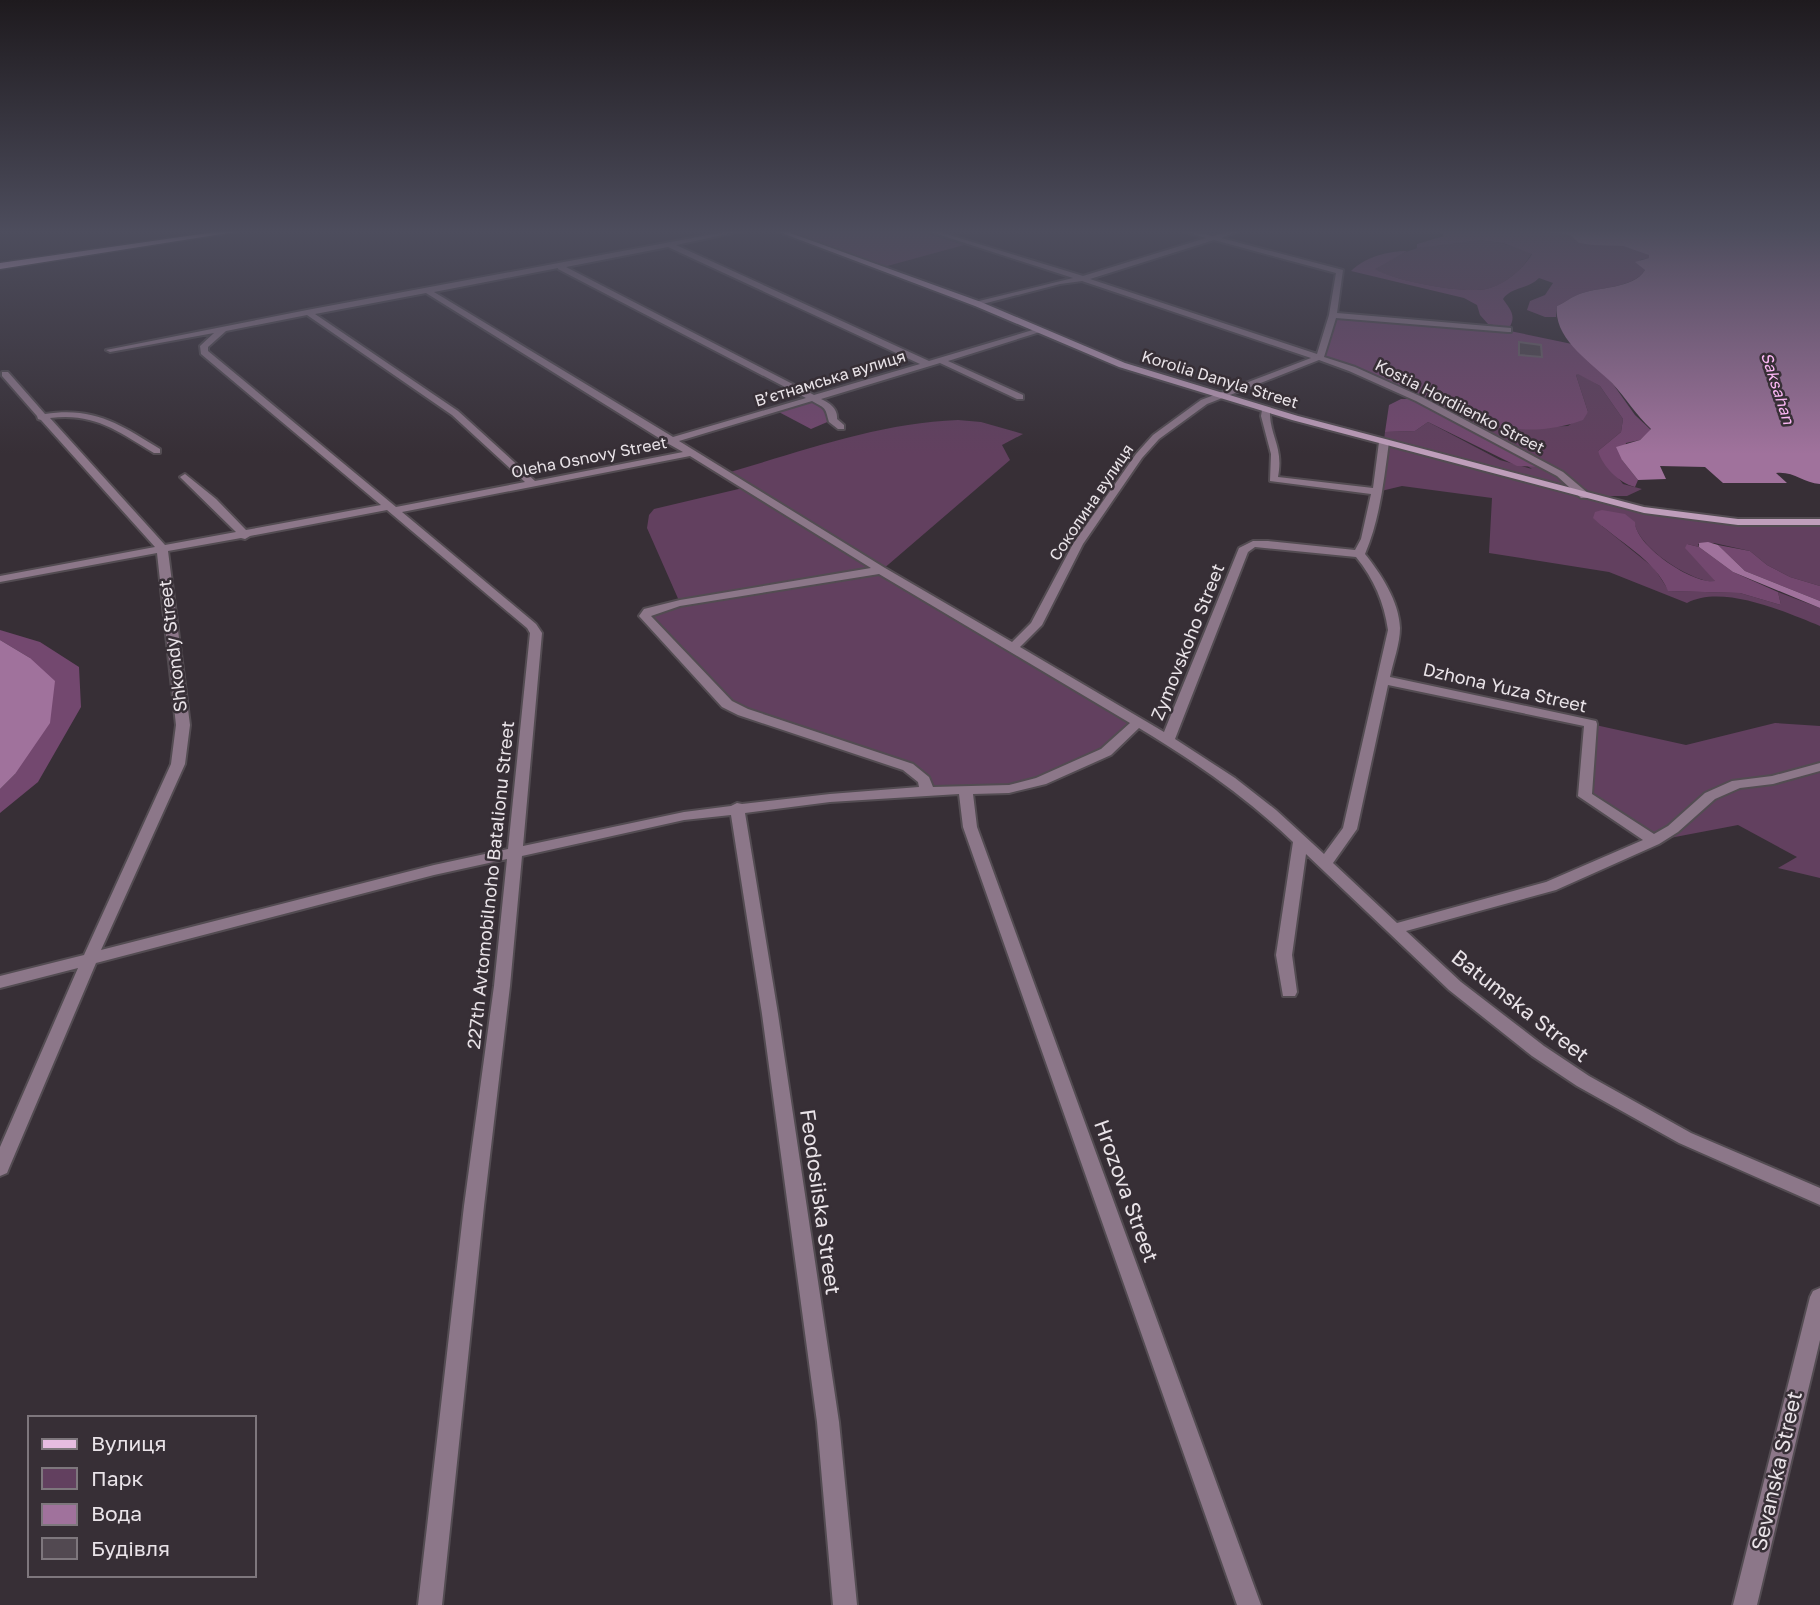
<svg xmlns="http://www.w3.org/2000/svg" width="1820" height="1605" viewBox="0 0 1820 1605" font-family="'Golos Text',sans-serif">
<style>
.green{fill:#62405f}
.forest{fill:#73486f}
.water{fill:#a0729c}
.building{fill:#524951;stroke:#6b626a;stroke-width:2}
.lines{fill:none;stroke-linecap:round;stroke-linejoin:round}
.street-casing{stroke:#534c52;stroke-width:4}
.secondary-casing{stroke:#534c52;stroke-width:4}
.primary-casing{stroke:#534c52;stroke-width:3}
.street{fill:#8c7789;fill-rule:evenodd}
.secondary{fill:#bf9ebb;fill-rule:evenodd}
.primary{fill:#e6bce1;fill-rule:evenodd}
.labels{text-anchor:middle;stroke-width:5;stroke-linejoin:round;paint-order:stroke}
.far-street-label{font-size:16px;fill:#e9e3e8;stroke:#372f36}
.far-water-label{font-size:16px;font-style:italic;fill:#fbb7f4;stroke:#372f36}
.street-label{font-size:18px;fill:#e9e3e8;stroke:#372f36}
.near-street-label{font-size:21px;fill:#e9e3e8;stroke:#372f36}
</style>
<rect width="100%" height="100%" fill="#372f36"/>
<!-- green -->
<path class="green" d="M777,230h140l47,15 -84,23z
M1479,240l23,3 30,10c-9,16 -27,32 -46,36 -23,5 -92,-8 -112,-20 30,-22 69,-29 105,-29z
M1578,373l22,13 23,33 -2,13 -23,19 25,33 19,5 -15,7h-38l110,23 121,2v65l-30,-9 -23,-12 -17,-14 -36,-8 -16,1 1,3 -12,-3 29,38c-25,0 -75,-33 -81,-57l-33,1 52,42 15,23 71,2 41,12 -3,-13 42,16v18c-35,-14 -97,-42 -133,-23l-78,-31 -120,-19 3,-55 -90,-12 -25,6 8,-60 30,-1 13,-9 72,38 32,9 -98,-63 32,3 28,15 23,4 51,-2 20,-14 -12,-37z
M958,420l23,2 42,12 -21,11 8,15 -128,110 255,153 -31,29 -97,37 -82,2 -11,-19 -189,-68 -82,-88 35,-13 -33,-75 2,-13 5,-6 93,-22 -20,-14c76,-22 151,-50 231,-53z
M1775,723l45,3v152l-42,-10 19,-11 -59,-32 -84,16 -69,-45 6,-72 95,21z"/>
<!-- forest -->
<path class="forest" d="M1431,230l113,1 26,4 10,8 43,3 25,7 2,5 -10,2 5,10c-13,20 -48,16 -68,25 -7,3 -13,8 -20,11l-1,11h-11l-18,-7 3,-9 15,-6 8,-12 -14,-5c-10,11 -28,9 -36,21 7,10 14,17 6,29l-21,-4 -8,-9 -3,-10 -13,-7 -113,-27c14,-14 37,-20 56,-20l-32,18c19,12 89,25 111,20 18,-4 37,-20 46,-35l-29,-11 -24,-3 -62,8v-4l27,-8 -2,-3z
M1333,315l177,16 62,13 41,40 22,31 16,15 -11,10 -14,3 -4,17 16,20 -3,7c-16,-4 -32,-20 -37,-36l23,-19 2,-13 -23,-33 -22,-12 -2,1 12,37 -5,8c-26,10 -65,14 -91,3 -21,-9 -34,-18 -57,-16l110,60 -28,-1 -89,-44 -13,9 -30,1 4,-27 12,-6h16l-97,-42z
M813,398l13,7 6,15 -21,9 -36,-19z
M1602,510l23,4 10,8c0,24 59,63 80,59l-30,-33 2,-4 12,3 34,25 45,20 3,13 -41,-12 -72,-2c-12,-31 -51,-50 -75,-73l2,-6z
M1718,545l32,6 17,14 23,12 30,9v15l-75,-30z
M0,630l40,12 39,25 2,40 -43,75 -38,31v-24l15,-15 15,-116 -30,-18z"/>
<!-- water -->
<path class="water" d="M1531,230h289v254c-17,-1 -26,-13 -44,-11l11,10h-64l-18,-16 -45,-1 6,13 -28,1 -16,-20 -6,-13 24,-7 11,-11c-15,-14 -25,-31 -39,-46 -20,-20 -59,-44 -55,-77 7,-3 13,-8 20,-11 20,-9 56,-5 68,-25l-10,-8 14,-4v-3l-26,-9 -30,-1 -14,-2 -9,-8z
M1708,542l10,3 27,26 75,30v7l-87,-36 -34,-25v-4z
M0,640l30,18 25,23 -5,42 -35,51 -15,15z"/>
<!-- building -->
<path class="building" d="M1519,342l22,3 1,12 -23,-2z"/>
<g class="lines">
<!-- street casing -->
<g class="street-casing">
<path id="street" d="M735,230h11l-70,15 253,116 107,-32 7,2 -95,30 75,34v4h-6l-77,-36 -119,36c9,4 17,10 16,20l7,6v4h-6l-9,-7c-4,-14 -2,-13 -17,-21l-133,40 206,127 127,74 19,-19 42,-79 63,-90 17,-19 48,-35 110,-42 -229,-77 -22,3 -85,22v-4l98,-24 -148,-48h8l150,46 123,-38 -25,-8 32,6 21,-6h8l-21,8 122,32 -6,43 174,15v4h-3l-172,-14 -12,39 31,10 67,30 141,75 26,22v4h-8l-24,-22 -141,-75 -67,-30 -30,-11 -112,44 -48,35 -17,19 -59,86 -41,81 -22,22 144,85 75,-184 14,-7h15l87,9 6,-11 10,-45 -101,-13 1,-27 -10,-38 1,-6 4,-3 4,3c-1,26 14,36 8,67l95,11 6,-46 5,-3 5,3c-5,37 -9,77 -24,112 16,20 34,47 35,74 0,16 -7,34 -10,49l206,44 1,3 -5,70 62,40 14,-8 37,-33 27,-12 40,-5 48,-13v8l-47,13 -33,4 -25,11 -37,33 -19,12 -103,46 -150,41 55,51 83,64 45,30 102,57 129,55v17l-141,-62 -102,-57 -45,-30 -83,-66 -143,-136 -14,101 5,37 -2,4h-12l-7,-41 17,-113c-47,-45 -99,-81 -154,-114l-28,27 -65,29 -37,9 -36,1 4,33 284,778h-24l-274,-778 -4,-33 -129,8 -85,11 33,201 61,408 18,183h-24l-16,-183 -55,-408 -31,-199 -47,5 -162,36 -12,130 -26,220 -42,399h-24l46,-399 30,-220 13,-127 -73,16 -338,88 -87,205 -2,5 -7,3v-29l78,-179 -78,20v-12l84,-21 87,-191 5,-39 -19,-172 -157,29v-6l155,-29 -114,-127 -3,-1 -1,-3 -35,-40v-4h6l37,42c49,-8 76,11 115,35v4h-6c-36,-22 -61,-41 -104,-35l115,127 71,-13 -54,-53 -2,-2 5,-3 31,25 30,31 135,-25 -180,-151 -1,-8 14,-13 -104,19 -4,-2 201,-40zM1214,240l122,33 -7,42 -12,39 -227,-75zM668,247l252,117 -106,31 -248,-128zM558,268v1l248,129 -133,39 -239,-145zM426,293l241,150 16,9 -148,29 -77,-70 -143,-97zM307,315l145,100 73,67 -129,25 -188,-156v-4l18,-16zM690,456l181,112 -191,32 -36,9 -5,7 83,91 16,8 165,55 15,12 1,5 -89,7 -88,10 -5,-1 -6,3 -47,6 -161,34 19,-213 -6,-9 -134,-112zM387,510l140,118 3,5 -22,216 -74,16 -333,85 84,-186 5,-39 -22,-174 73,-13 4,1 5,-3zM1255,547l101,10c18,22 28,45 32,73l-45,198 -19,26 -48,-44 -41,-32 -60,-39 73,-187zM879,574l251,149 -29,26 -65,29 -27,7 -76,2 -4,-10 -16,-13 -165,-55 -16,-8 -81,-85 29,-10zM1388,685l196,41 -6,70 65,44 -97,42 -149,41 -64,-60 24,-34z
M1820,1288v52l-63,265h-24l77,-308 3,-6z"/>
</g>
<!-- secondary casing -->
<g class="secondary-casing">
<path id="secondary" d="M774,230h8l199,72 144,61 173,53 346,91 94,12h82v6h-82l-94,-12 -352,-93 -173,-53 -144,-61z"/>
</g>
<!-- primary casing -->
<g class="primary-casing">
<path id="primary" d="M229,230h18l-247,39v-6z"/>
</g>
<!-- street -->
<use href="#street" class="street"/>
<!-- secondary -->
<use href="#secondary" class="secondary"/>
<!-- primary -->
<use href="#primary" class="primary"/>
</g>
<!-- sky -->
<linearGradient id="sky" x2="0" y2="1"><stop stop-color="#1e1a1e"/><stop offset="0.51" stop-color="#4d4d5d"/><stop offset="1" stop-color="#4d4d5d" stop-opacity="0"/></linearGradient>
<rect width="1820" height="454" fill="url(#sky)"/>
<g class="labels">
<!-- far-street labels -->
<g class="far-street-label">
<text transform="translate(830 378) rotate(-17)" y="6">Вʼєтнамська вулиця</text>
<text transform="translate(1220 379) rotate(17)" y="6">Korolia Danyla Street</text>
<text transform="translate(1460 406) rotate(27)" y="6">Kostia Hordiienko Street</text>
<text transform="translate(589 457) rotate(-11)" y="6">Oleha Osnovy Street</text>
<text transform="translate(1091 502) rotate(-56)" y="6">Соколина вулиця</text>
</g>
<!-- far-water labels -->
<g class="far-water-label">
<text transform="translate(1778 388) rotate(72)" y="6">Saksahan</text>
</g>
<!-- street labels -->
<g class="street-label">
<text transform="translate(1188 642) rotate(-68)" y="6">Zymovskoho Street</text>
<text transform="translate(173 646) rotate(-97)" y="6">Shkondy Street</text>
<text transform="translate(1505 688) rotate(13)" y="6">Dzhona Yuza Street</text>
<text transform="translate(491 885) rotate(-84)" y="6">227th Avtomobilnoho Batalionu Street</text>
</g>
<!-- near-street labels -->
<g class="near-street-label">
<text transform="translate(1520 1006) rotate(38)" y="7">Batumska Street</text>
<text transform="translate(1126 1191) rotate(70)" y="7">Hrozova Street</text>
<text transform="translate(820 1202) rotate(82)" y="7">Feodosiiska Street</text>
<text transform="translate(1777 1471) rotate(-77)" y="7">Sevanska Street</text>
</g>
</g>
<!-- legend -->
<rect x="28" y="1416" width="228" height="161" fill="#372f36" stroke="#7e777d" stroke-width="2"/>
<rect x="42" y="1439" width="35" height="10" fill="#e6bce1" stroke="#7e777d" stroke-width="2"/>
<text x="91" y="1451" font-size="21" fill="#e9e3e8">Вулиця</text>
<rect x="42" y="1468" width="35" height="21" fill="#62405f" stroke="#7e777d" stroke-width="2"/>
<text x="91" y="1486" font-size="21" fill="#e9e3e8">Парк</text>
<rect x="42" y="1504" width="35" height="21" fill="#a0729c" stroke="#7e777d" stroke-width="2"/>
<text x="91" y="1521" font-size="21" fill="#e9e3e8">Вода</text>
<rect x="42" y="1538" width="35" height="21" fill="#524951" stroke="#7e777d" stroke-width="2"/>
<text x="91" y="1556" font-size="21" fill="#e9e3e8">Будівля</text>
</svg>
